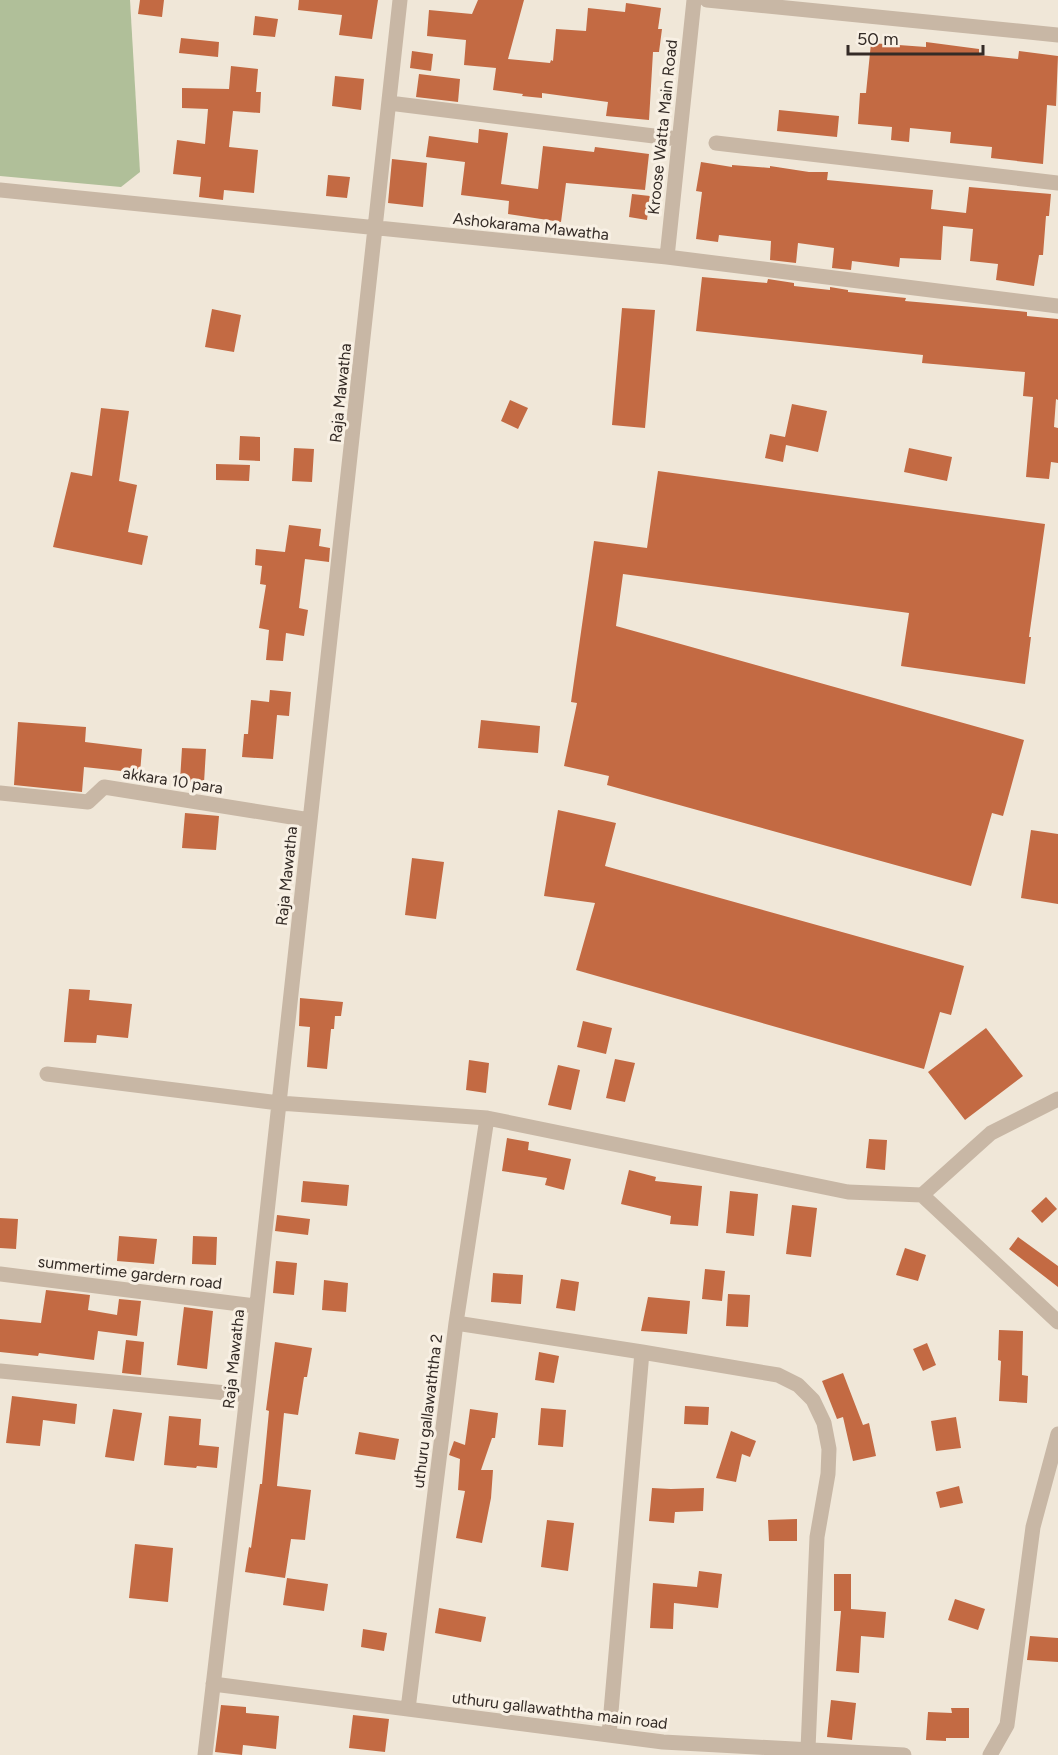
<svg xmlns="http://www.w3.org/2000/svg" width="1058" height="1755" viewBox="0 0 1058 1755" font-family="Figtree,sans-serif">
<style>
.green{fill:#b0bf99}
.building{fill:#c36a43}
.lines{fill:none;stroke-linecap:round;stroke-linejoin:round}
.minor{stroke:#c8b7a5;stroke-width:15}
.labels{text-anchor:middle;stroke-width:6;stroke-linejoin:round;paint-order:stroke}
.street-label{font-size:16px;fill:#342b26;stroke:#f8f0e4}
</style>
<rect width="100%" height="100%" fill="#f0e7d8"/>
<!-- green -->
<path class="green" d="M0,0h130l10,172 -19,15 -121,-11z"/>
<!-- building -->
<path class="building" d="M140,0h24l-2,17 -24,-3z
M299,0h79l-6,39 -33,-4 3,-20 -44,-5z
M478,0h46l-16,59 42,4 1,-3 2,1 3,-32 30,2 2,-23 37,4 1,-9 35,5 -3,21h4l-3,23h-6l-4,68 -43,-4 2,-14 -66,-9v5l-20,-2 1,-2 -30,-4 3,-22 -32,-3 2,-25 -39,-4 2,-26 43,4z
M255,16l23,3 -3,18 -22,-2z
M181,38l38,4 -1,15 -39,-4z
M926,42l53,7v6l39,4 1,-8 39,5 -2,50 -9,-1 -4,59 -52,-6 1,-11 -42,-4 1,-11 -41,-4 -1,14 -18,-2 1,-13 -34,-3 2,-31h6l5,-50 55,4z
M412,51l21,3 -2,17 -21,-3z
M231,66l27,3 -2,23h5l-1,21 -27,-2 -4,36 29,3 -4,43 -30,-3 -1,10 -24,-3 2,-20 -28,-3 4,-34 28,4 3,-35 -26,-1v-20l47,1z
M419,74l41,5 -2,23 -42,-5z
M335,76l29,3 -3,31 -29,-4z
M779,110l60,6 -2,21 -60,-6z
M479,129l29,4 -7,51 37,5 5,-43 51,6 1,-5 54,7 -4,36 -79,-7 -5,39 -53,-8 1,-13 -48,-6 4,-33 -39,-5 3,-21 49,7z
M392,159l35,4 -4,44 -35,-4z
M701,162l31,5v-2l38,3v-2l39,6h19l-1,8 106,10 -2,19 35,4 3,-26 82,7 -2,22h-3l-3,39h-4l-5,31 -38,-6 2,-16 -28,-3 3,-32 -30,-3 -2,34 -41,-2 -1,9 -47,-6 -1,9 -19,-2 2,-20 -36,-5 -2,20 -26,-3 1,-19 -52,-6 -1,7 -22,-3 6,-47 -6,-1z
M328,175l22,2 -3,21 -21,-2z
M632,194l18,2 -3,24 -18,-3z
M702,277l65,6 1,-4 26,4v3l36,4v-3l18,3v2l58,6 -1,3 113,10 9,1v4l31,3v81l-2,-1 -2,28 4,1v35l-7,-1 -2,17 -23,-2 7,-80 -10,-1 2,-24 -103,-9 1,-8 -227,-24z
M622,308l33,2 -10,118 -33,-3z
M212,309l29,6 -7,37 -29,-5z
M510,400l18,8 -10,21 -17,-8z
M792,404l35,7 -9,41 -32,-7 -3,17 -18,-4 5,-24 15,3z
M101,408l28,3 -10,70 18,4 -9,47 20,4 -6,29 -89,-18 18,-75 21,4z
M240,436l20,1v24l-21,-1z
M294,448l20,1 -2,33 -20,-1z
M909,448l43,9 -5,24 -43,-9z
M216,464l34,1 -1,16 -33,-1z
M658,471l387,53 -16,113h2l-6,47 -124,-18 8,-53 -286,-39 -7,52 408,114 -21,76 -11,-3 -21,73 -364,-101 2,-9 -45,-10 13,-63 -6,-1 23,-161 53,7z
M289,525l32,4 -2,17 11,2 -1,14 -24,-3 -6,49 9,2 -4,26 -18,-3 -3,28 -17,-1 3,-30 -10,-2 7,-43 -6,-1 2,-18 -7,-1 1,-16 29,3z
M270,690l21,2 -2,24 -12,-1 -4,44 -31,-2 2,-23h4l3,-34 18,2z
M481,720l59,6 -2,27 -60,-5z
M18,722l68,5 -1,15 57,7 -2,24 -56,-6 -2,25 -68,-7z
M182,748l24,1 -2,34 -24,-2z
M558,810l58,13 -11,43 359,100 -13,49 -11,-3 -16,57 -348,-99 19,-67 -51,-7z
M185,813l34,3 -3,34 -34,-2z
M1031,830l27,4v70l-37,-6z
M412,858l32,4 -8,57 -31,-4z
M69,989l21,1 -1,10 43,4 -4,34 -31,-3 -1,8 -32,-1z
M300,998l43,4 -2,14h-6l-1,13h-3l-4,40 -20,-2 3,-40 -11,-1z
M583,1021l29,7 -6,26 -29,-7z
M986,1028l37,48 -58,44 -37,-48z
M615,1059l20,4 -10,39 -19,-4z
M469,1060l20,3 -3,30 -20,-3z
M558,1065l22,5 -9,40 -23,-5z
M507,1138l22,4 -1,8 43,9 -7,31 -19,-5 2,-7 -45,-7z
M869,1139l18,1 -2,30 -19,-2z
M629,1170l27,7 -1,4 47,5 -4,40 -28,-2 1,-8 -50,-12z
M303,1181l46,4 -2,21 -46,-4z
M730,1191l28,3 -4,42 -28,-3z
M1046,1197l11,12 -15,14 -11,-12z
M792,1205l25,3 -6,49 -25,-3z
M277,1215l33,4 -2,16 -33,-4z
M0,1218l18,1 -2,30 -16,-1z
M119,1236l38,3 -3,25 -37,-3z
M193,1236l24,1 -1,28 -24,-1z
M1018,1237l40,29v21l-49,-38z
M905,1248l21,7 -8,26 -22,-6z
M276,1261l21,2 -3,32 -21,-2z
M705,1269l20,2 -3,30 -20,-2z
M493,1273l30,2 -2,29 -30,-2z
M561,1279l18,3 -4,29 -19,-3z
M324,1280l24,3 -2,29 -24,-2z
M46,1290l44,5 -2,15 29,5 2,-16 22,2 -4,35 -39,-5 -4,29 -55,-7 -1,3 -38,-4v-33l41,4z
M728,1294l22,1 -2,32 -22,-1z
M648,1297l42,4 -3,33 -46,-3z
M184,1307l29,4 -6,58 -30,-4z
M999,1330l24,1 -1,44 6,1 -1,27 -28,-2 2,-40 -3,-1z
M126,1340l18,2 -3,33 -19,-2z
M275,1342l37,6 -5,29h-3l-6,38 -14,-2 -7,73 34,4 -6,50 -14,-1 -6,39 -40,-6 4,-25 2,1 9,-64h2l7,-73 -3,-1z
M927,1343l9,22 -13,6 -10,-22z
M539,1352l20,4 -5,27 -19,-3z
M843,1373l20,52 6,-2 7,33 -23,5 -10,-44 -6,2 -15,-38z
M12,1396l65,8 -2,20 -32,-4 -3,26 -34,-3z
M685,1406l24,1 -1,18 -24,-1z
M541,1408l25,2 -3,37 -25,-2z
M113,1409l29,4 -8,48 -29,-4z
M470,1409l28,4 -3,25h-3l-11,32h12l-2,28 -9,45 -26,-5 9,-47 -7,-1 2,-31 -11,-4 5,-14 11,4z
M169,1416l32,3 -2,26 20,2 -2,21 -20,-2 -1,2 -32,-3z
M956,1417l5,31 -25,3 -5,-30z
M731,1431l25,10 -6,16 -8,-3 -6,28 -20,-4z
M359,1432l40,7 -4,21 -40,-6z
M959,1486l4,17 -23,5 -4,-16z
M652,1488l19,1 33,-1 -1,23 -28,1 -1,11 -25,-2z
M797,1519v22h-28l-1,-21z
M547,1520l27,3 -6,48 -27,-4z
M135,1544l38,4 -5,54 -39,-4z
M699,1571l23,3 -4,34 -44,-5 -1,26 -23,-1 3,-45 44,4z
M834,1574h17v35l35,3 -2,26 -23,-2 -2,37 -23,-2 5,-60h-7z
M287,1578l41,6 -4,27 -41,-6z
M955,1599l30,10 -7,21 -30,-10z
M439,1608l47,9 -5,25 -46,-9z
M363,1629l24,4 -3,18 -23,-4z
M1030,1636l28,2v24l-31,-2z
M831,1700l25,3 -4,37 -25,-3z
M221,1705l25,2v6l33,3 -3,33 -33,-4 -1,10 -27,-3z
M951,1708h18v30h-23v3l-20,-1 2,-28 24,1z
M353,1715l36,4 -4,33 -36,-4z"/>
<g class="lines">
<!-- minor -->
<path class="minor" d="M707,0l351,35
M389,103l289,36
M716,143l342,40
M0,190l667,67 391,49
M667,257l27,-257
M0,793l88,9 16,-15 206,33
M47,1074l232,29 208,15
M922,1195l136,127
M922,1195l69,-62 67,-34
M0,1274l256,32
M456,1323l186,29 -33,383
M642,1352l136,23 20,10 15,15 11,23 5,26 -1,25 -11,63 -9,212
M0,1371l247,24
M213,1684l450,58 241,13
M408,1709l48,-386 31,-205 361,74 74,3
M205,1755l42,-360 153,-1395
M990,1755l17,-30 26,-198 25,-93"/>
</g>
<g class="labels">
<!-- street labels -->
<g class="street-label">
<text transform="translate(662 127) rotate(-84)" y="6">Kroose Watta Main Road</text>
<text transform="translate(531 226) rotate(6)" y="6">Ashokarama Mawatha</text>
<text transform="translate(340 393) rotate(-84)" y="6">Raja Mawatha</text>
<text transform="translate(173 780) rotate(9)" y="6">akkara 10 para</text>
<text transform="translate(286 876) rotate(-84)" y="6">Raja Mawatha</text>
<text transform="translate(130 1272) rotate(7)" y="6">summertime gardern road</text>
<text transform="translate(233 1359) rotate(-84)" y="6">Raja Mawatha</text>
<text transform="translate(427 1411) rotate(-83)" y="6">uthuru gallawaththa 2</text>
<text transform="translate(560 1710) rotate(7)" y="6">uthuru gallawaththa main road</text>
</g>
</g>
<!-- scale -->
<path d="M848 45v9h135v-9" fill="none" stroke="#342b26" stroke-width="3"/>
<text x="857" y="45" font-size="18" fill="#342b26" stroke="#f8f0e4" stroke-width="4.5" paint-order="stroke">50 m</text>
</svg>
